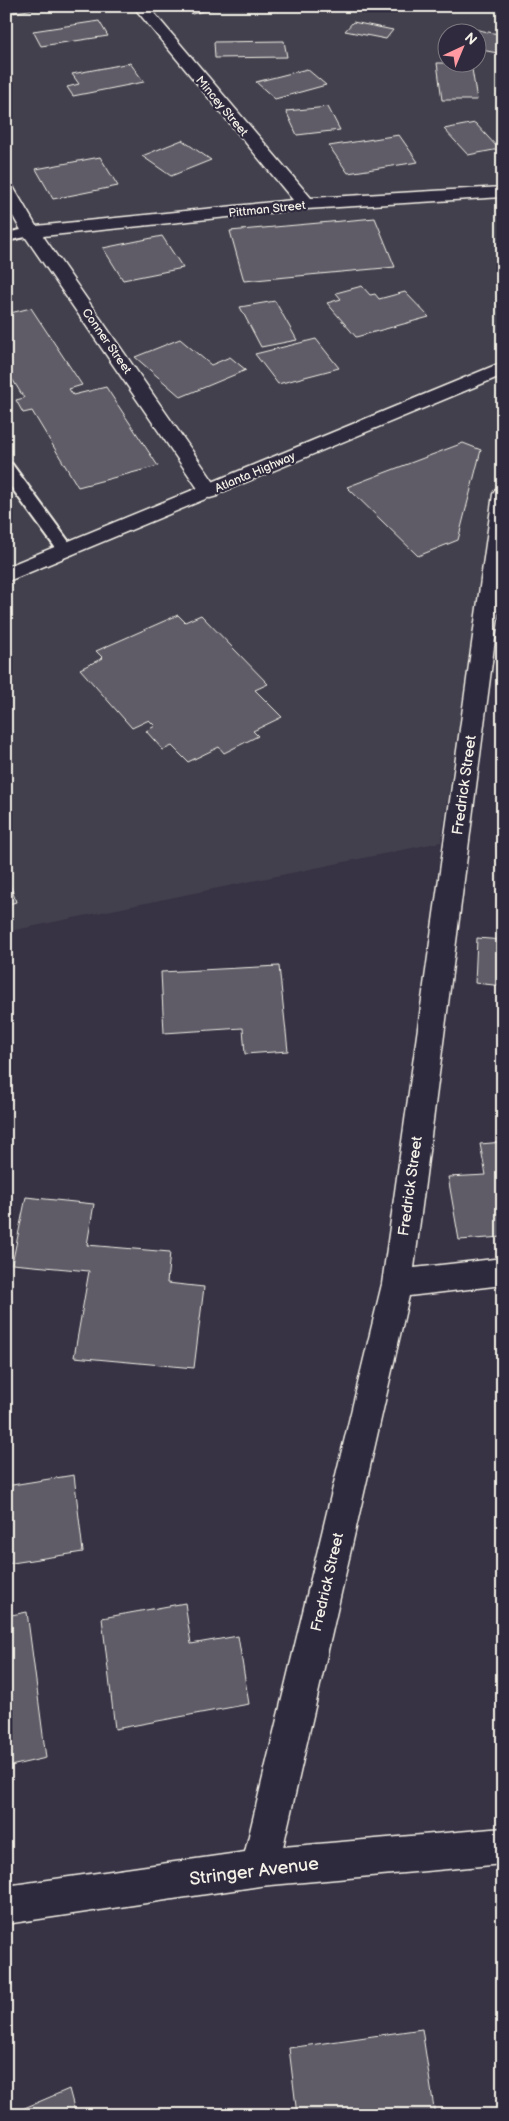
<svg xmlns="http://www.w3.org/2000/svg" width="509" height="2121" viewBox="0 0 509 2121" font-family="'Balsamiq Sans',sans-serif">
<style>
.built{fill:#433f4e;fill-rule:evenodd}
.building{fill:#5f5c67;stroke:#f4f1e8}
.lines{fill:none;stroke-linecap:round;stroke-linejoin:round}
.lane-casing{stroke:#f4f1e8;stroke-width:4}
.street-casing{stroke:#f4f1e8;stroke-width:3}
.secondary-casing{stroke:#f4f1e8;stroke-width:3}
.lane{fill:#2f2a3d;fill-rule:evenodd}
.street{fill:#2f2a3d;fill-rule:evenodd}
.secondary{fill:#2f2a3d;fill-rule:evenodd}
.labels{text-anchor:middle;stroke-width:4.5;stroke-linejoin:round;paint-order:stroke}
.far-street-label{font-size:12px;fill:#f4f1e8;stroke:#2f2a3d}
.street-label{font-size:15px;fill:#f4f1e8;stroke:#2f2a3d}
.near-street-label{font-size:18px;fill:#f4f1e8;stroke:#2f2a3d}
</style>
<rect width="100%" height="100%" fill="#373244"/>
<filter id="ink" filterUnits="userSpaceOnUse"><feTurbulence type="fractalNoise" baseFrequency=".02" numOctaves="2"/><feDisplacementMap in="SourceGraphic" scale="10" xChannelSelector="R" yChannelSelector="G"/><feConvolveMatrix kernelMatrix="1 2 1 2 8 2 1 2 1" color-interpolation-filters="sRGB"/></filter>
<g filter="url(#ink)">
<!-- built -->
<path class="built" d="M6,6h497v589l-24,-4 -38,251 -435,90zM446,32h30v30h-30z"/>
<!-- building -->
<path class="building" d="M8,6h40l-35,7z
M185,6h39l-32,8z
M99,21l9,15 -67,10 -8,-15z
M353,22l40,8 -7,9 -41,-8z
M464,27l39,8v19l-27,-5v-17h-16z
M284,41l3,16 -72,1 -1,-16z
M130,63l14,19 -71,14 -6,-9 12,-3 -7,-10z
M437,63h34l6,37h-35z
M307,69l19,16 -51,14 -19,-17z
M328,107l12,23 -43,5 -11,-24z
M475,123l24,26 -31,6 -24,-26z
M399,135l19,27 -70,11 -19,-27z
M182,140l29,20 -40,16 -29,-20z
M100,157l18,29 -65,13 -17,-30z
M375,218l20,49 -151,14 -14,-50z
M162,236l21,32 -60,12 -20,-32z
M362,286l8,9 5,-1 4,5 26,-7 24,25 -73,20 -29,-34 14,-4 -5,-6z
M275,301l22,39 -36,7 -21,-40z
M31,308l51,77 -13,4 4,6 33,-8 52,79 -80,21 -46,-76 -9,2 -7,-13 8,-2 -18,-29v-55z
M180,339l31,26 19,-8 16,13 -65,27 -46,-40z
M316,339l23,29 -61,16 -23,-30z
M463,443l18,7 -23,90 -40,16 -71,-69z
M178,615l7,7 16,-7 67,69 -13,6 27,27 -29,14 5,5 -34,17 -5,-6 -31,15 -16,-16 -9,4 -17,-19 9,-5 -6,-6 -17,8 -52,-59 23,-11 -7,-7z
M6,872l10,30 -10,3z
M477,938l26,2v46l-28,-3z
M279,966l9,85 -43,3 -2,-26 -79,5 -3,-61z
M503,1142v95l-44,3 -11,-63 38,-2 -6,-31z
M26,1197l68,7 -7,41 83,7 -3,31 37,4 -10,81 -120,-11 15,-86 -77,-7z
M74,1475l9,77 -77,12v-78z
M185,1603l6,41 47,-8 11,68 -134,25 -13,-111z
M27,1612l19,146 -40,9v-151z
M422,2029l13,86h-138l-8,-67z
M69,2089l7,26h-68z"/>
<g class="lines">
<!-- lane casing -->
<g class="lane-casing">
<path id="lane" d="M31,228l7,4 -2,3 -30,6v-8z
M6,463l6,1 60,82 3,4 -3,4h-12l-54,-74z"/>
</g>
<!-- street casing -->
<g class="street-casing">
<path id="street" d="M133,6h15l163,192 192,-11v10l-197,12 -263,27 177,255 -3,5 -7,2 -7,-2 -181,-264 -16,-28v-20l6,1 24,41 257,-26z
M503,487v90l-89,691 89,-10v27l-94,11 -126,551 220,-19v36l-243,22 -254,38v-38l239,-34 137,-568 111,-790 3,-5z"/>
</g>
<!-- secondary casing -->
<g class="secondary-casing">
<path id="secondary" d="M503,362v13l-497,207v-15z"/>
</g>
<!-- lane -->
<use href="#lane" class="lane"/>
<!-- street -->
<use href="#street" class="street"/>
<!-- secondary -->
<use href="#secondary" class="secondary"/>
</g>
</g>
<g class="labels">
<!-- far-street labels -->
<g class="far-street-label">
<text transform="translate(222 106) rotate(50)" y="4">Mincey Street</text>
<text transform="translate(267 209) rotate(-6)" y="4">Pittman Street</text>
<text transform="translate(107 341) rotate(55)" y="4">Conner Street</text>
<text transform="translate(255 472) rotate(-23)" y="4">Atlanta Highway</text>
</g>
<!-- street labels -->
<g class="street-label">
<text transform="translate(464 785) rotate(-82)" y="5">Fredrick Street</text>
<text transform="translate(410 1186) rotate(-82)" y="5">Fredrick Street</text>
<text transform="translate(327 1582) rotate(-77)" y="5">Fredrick Street</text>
</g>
<!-- near-street labels -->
<g class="near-street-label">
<text transform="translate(254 1871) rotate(-7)" y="6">Stringer Avenue</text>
</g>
</g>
<!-- margin -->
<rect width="509" height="2121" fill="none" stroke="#2f2a3d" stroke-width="25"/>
<rect x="12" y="12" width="484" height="2096" fill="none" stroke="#f4f1e8" stroke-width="2" filter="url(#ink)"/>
<!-- north arrow -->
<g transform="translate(462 48) rotate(44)"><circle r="24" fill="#2f2a3d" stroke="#7e7a81"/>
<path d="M0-4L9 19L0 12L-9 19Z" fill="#ff9aa2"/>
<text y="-8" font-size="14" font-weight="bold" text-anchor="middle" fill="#f4f1e8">N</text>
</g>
</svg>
